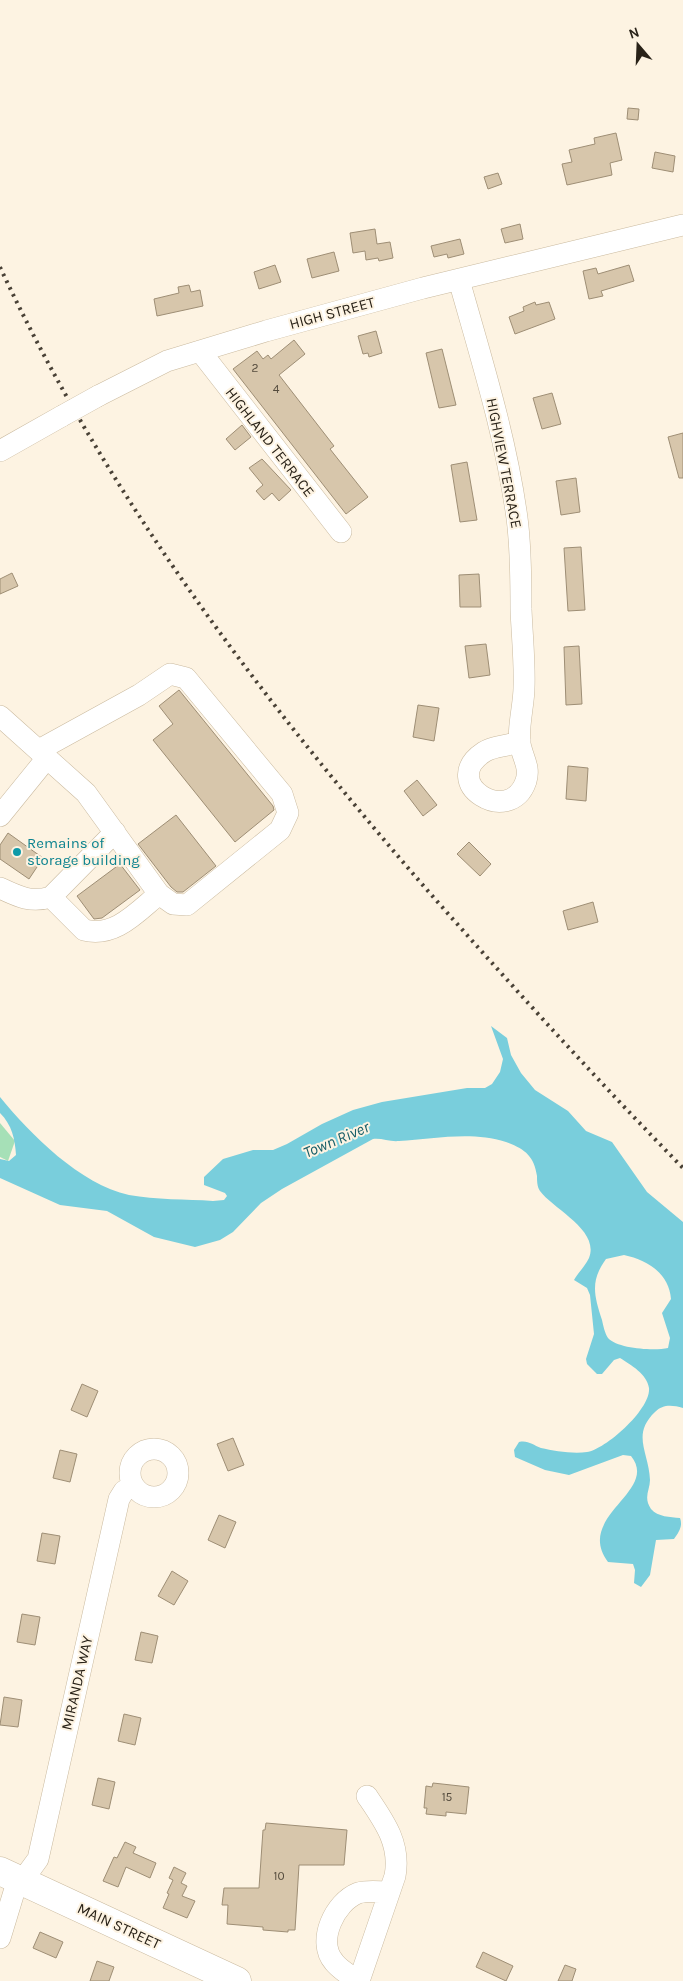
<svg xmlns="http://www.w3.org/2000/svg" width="683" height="1981" viewBox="0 0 683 1981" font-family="Karla,sans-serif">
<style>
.green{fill:#a6e0b7}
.water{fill:#79cedc;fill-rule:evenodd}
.building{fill:#d7c6ab;stroke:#9e8e75}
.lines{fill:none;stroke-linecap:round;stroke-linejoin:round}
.minor-casing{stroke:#caba9f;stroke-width:22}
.major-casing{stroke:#caba9f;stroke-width:29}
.minor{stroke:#fff;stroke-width:21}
.major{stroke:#fff;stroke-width:28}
.rail{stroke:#494136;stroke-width:4;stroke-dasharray:2.5 5;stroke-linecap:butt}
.minor-bridge-casing{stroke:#caba9f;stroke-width:22;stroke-linecap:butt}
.minor-bridge{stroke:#fff;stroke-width:21}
.culture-dot{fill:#0f9aa8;stroke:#fdf3e2;stroke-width:2}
.labels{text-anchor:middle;stroke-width:4;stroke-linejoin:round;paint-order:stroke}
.number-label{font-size:12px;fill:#544b3d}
.street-label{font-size:15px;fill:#292218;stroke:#fdf3e2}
.culture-label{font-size:15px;fill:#0d838f;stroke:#fdf3e2;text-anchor:start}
.water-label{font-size:16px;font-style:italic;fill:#155d67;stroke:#fdf3e2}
</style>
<rect width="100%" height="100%" fill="#fdf3e2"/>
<!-- green -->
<path class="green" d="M0,1123l15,18 -7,20 -8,-4z"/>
<!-- water -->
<path class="water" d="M491,1026l16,12 4,17 10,18 14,17 33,21 18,20 26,11 35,50 36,30v186c-11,-3 -20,-4 -28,4 -24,23 -6,40 -5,68 0,10 -7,17 1,29 7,8 19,8 29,9 3,8 -1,14 -6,21l-18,1 -6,35 -9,12 -7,-4 1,-13 -2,-6 -25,-2c-34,-46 52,-70 23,-106l-8,-1 -54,20 -24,-5 -30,-13 -1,-7 5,-8c9,-2 14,3 22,6 13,3 32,6 46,4 19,-3 64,-43 62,-64 -2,-14 -18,-23 -29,-30l-6,2 -12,14h-5l-10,-10 -1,-5 8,-25 -4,-39 -3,-7 -13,-8c4,-7 11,-14 15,-22 11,-28 -36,-49 -49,-67 -3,-4 -3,-11 -3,-15 -3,-20 -12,-27 -31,-34 -34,-11 -73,-3 -107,-1 -9,1 -17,-3 -26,-2l-91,50 -21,14 -28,29 -13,8 -25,7 -41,-10 -47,-26 -47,-6 -60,-27v-19l9,2 7,-6c-1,-16 -4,-30 -16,-42v-16c31,38 80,87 129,98 27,5 57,4 84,6l11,-1 3,-4 -2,-3 -21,-8v-8l19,-18 30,-9h20l14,-6 35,-20 31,-14 29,-8 85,-14h18l7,-4 8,-12 3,-13zM624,1255c23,5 45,18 47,44l-9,14 8,25 -2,10c-13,3 -50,1 -60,-10 -3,-4 -5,-13 -6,-18 -8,-25 -12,-39 4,-61z"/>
<!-- building -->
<path class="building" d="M628,108l11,1 -1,11 -11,-1z
M616,133l6,27 -12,3 2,12 -45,10 -5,-21 10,-2 -3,-12 26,-6 -1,-6z
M655,152l20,4 -2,16 -21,-4z
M498,173l4,11 -14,5 -4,-12z
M520,224l3,15 -18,4 -4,-14z
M375,229l2,15 13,-2 3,16 -14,3 -1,-3 -12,2 -1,-9 -12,2 -3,-20z
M460,239l4,15 -16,4 -1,-4 -13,3 -3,-11z
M334,252l5,19 -27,7 -5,-19z
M275,265l6,17 -22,7 -5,-17z
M629,265l5,16 -33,10 2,5 -14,3 -6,-28 13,-3 2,6z
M189,285l2,7 9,-2 3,16 -46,10 -3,-17 25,-6 -1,-6z
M535,302l1,3 13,-3 6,17 -40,15 -6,-17 15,-6 -1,-4z
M376,331l6,22 -13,4 -1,-4 -5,1 -5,-18z
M294,340l11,14 -26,21 55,71 -4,3 38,48 -22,17 -113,-145 24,-18 6,8 5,-4 3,4z
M442,349l14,56 -17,3 -13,-55z
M552,393l9,31 -19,5 -9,-31z
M242,425l9,12 -16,13 -9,-11z
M683,433v45h-4l-11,-41z
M262,459l29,31 -12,11 -7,-8 -8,7 -8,-9 7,-6 -14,-17z
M467,462l10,58 -17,2 -9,-57z
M576,478l4,34 -19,3 -5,-34z
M581,547l4,63 -17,1 -4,-63z
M12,573l6,13 -18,8v-15z
M479,574l2,33h-21l-1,-32z
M486,644l4,31 -21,3 -4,-32z
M579,646l3,58 -16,1 -2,-58z
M179,690l94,116 1,4 -39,32 -82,-102 20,-16 -14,-18z
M418,705l21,3 -5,33 -21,-4z
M568,766l20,2 -2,33 -20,-2z
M417,780l20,25 -14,11 -19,-25z
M176,815l40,51 -33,26h-6l-6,-5 -33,-43z
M8,833l35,25 -14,21 -29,-20v-14z
M469,842l22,22 -11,12 -23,-22z
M120,864l20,26 -38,28 -8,1 -17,-23z
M593,902l5,20 -30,8 -5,-19z
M82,1384l16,7 -11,26 -16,-7z
M233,1438l11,27 -16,6 -11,-27z
M60,1450l17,4 -7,28 -17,-4z
M219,1515l17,7 -11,26 -17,-8z
M42,1533l18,3 -5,28 -18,-3z
M172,1571l16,10 -14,24 -16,-9z
M22,1614l18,3 -5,28 -18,-3z
M141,1632l17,4 -6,27 -17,-3z
M4,1697l18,3 -4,27 -18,-2z
M124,1714l17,4 -6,27 -17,-4z
M98,1778l17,4 -6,27 -17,-4z
M433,1783l36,4 -3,27 -20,-2v4l-20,-2 1,-6h-3l2,-22 6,1z
M266,1823l81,7 -3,35h-45l-4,65h-7v2l-25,-2v-3l-36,-3 1,-19h-6l2,-17h35l4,-58h2z
M125,1842l11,5 -3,6 23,10 -6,15 -24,-11 -8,20 -15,-6 11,-24 3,1z
M174,1867l12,6 -5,10 6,3 -5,10 13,5 -8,17 -24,-10 6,-14 -2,-1 6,-13 -4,-2z
M40,1932l23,10 -7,16 -23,-10z
M483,1952l30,14 -7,15 -30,-14z
M97,1961l17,6 -5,14h-19z
M565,1965l11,4 -4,12h-14z"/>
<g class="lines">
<!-- minor casing -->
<g class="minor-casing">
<path id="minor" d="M459,280c22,78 47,157 58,238 4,30 4,61 4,91 1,26 4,53 3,79 0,17 -8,46 -3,60 3,12 9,20 5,33 -16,47 -89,2 -42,-29 11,-7 24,-5 36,-11
M200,351l141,181
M98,396l69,-35 99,-30 157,-43 260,-63
M0,451l62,-35
M0,716l86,77 73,101 14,10 14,1 93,-75 8,-17 -6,-19 -96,-116 -16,-4 -31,21 -100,55
M0,816l47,-58
M0,888c19,9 31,15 51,9l64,-65
M51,897l33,33c31,8 53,-18 75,-36
M130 1473a24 24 0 1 1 48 0a24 24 0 1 1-48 0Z
M0,1938l14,-46 24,-33 81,-360 5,-8 9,-5
M358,1981c-8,-6 -18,-11 -24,-19 -18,-21 1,-60 24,-69 10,-3 21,-1 31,-1
M359,1981l36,-105c6,-32 -11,-55 -28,-80"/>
</g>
<!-- major casing -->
<g class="major-casing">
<path id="major" d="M0,1871l237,110"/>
</g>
<!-- minor -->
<use href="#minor" class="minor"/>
<!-- major -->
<use href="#major" class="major"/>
<!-- rail -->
<path class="rail" d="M0,267c107,230 262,433 428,624 83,94 167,187 255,277"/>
<!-- minor-bridge casing -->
<g class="minor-bridge-casing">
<path id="minor-bridge" d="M62,416l36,-20"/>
</g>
<!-- minor-bridge -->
<use href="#minor-bridge" class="minor-bridge"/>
</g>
<!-- markers -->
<circle class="culture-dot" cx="17" cy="852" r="5"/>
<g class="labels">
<!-- number labels -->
<g class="number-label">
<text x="255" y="372">2</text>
<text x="276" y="393">4</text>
<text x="447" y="1801">15</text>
<text x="279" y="1880">10</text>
</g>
<!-- street labels -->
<g class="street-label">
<text transform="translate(332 313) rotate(-15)" y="5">HIGH STREET</text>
<text transform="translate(270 442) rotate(52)" y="5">HIGHLAND TERRACE</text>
<text transform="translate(504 463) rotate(79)" y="5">HIGHVIEW TERRACE</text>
<text transform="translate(77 1683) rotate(-77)" y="5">MIRANDA WAY</text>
<text transform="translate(119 1926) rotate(25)" y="5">MAIN STREET</text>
</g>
<!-- culture labels -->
<g class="culture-label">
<text x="27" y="848">Remains of<tspan x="27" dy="17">storage building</tspan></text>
</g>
<!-- water labels -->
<g class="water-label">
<text transform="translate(336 1139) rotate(-23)" y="6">Town River</text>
</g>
</g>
<!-- north arrow -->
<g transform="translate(638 45) rotate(341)" stroke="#fdf3e2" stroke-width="4" paint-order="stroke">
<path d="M0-4L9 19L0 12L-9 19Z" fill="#292218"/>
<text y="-8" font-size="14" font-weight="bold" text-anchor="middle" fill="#292218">N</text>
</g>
</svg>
